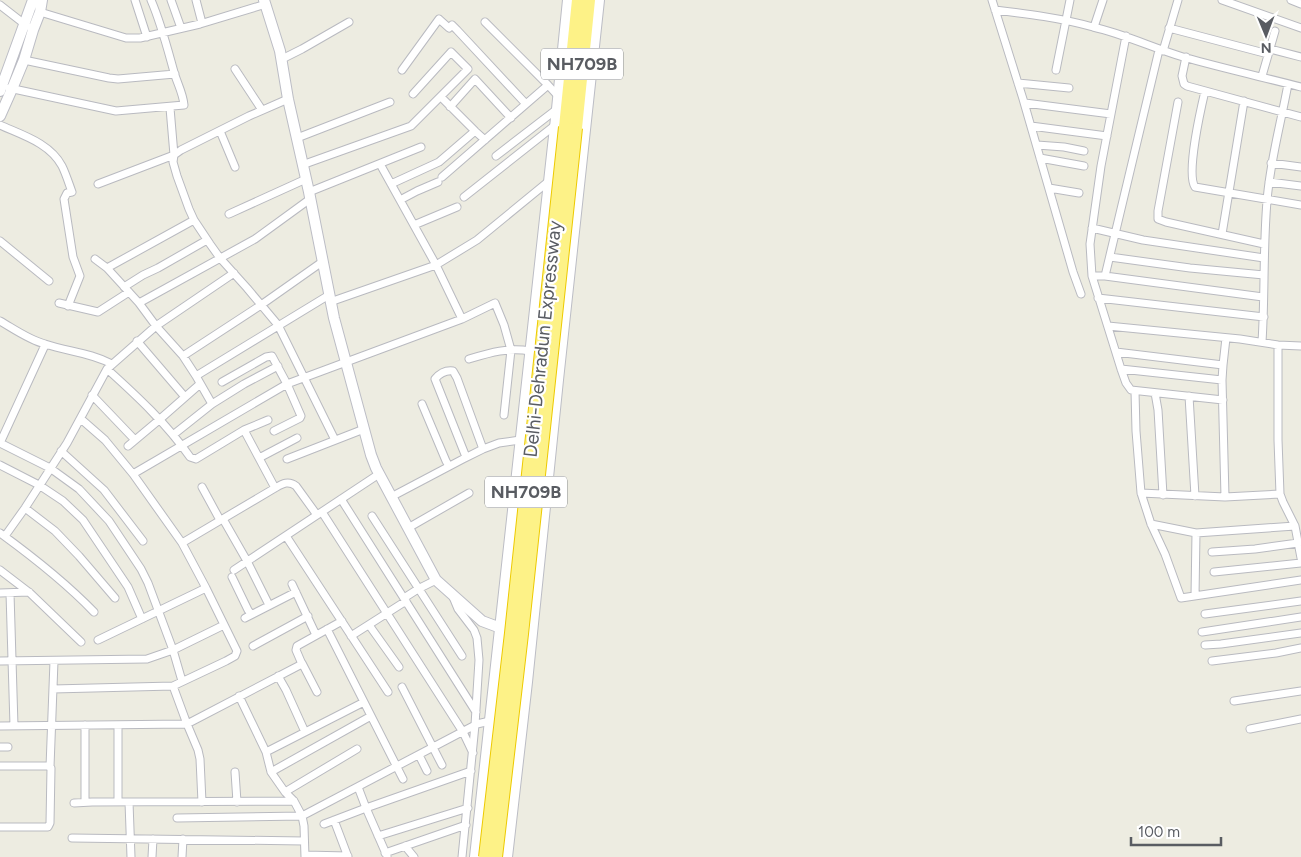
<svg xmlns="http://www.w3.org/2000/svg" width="1301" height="857" viewBox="0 0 1301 857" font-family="Figtree,sans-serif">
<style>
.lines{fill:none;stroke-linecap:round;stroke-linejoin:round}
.street-casing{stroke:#b9bac0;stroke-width:9}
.secondary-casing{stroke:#bcbdc5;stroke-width:12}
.highway-casing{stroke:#edca00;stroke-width:14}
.street{stroke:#fff;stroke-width:7}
.secondary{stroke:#fff;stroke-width:10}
.highway{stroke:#fdf287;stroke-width:12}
.highway-bridge-casing{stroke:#edca00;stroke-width:14;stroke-linecap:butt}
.highway-bridge{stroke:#fdf287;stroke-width:12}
.labels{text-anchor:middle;stroke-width:4.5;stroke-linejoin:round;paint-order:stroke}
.shield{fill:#fff;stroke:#8b8d91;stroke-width:1}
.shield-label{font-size:18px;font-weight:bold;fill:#595c62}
.street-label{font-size:19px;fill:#595c62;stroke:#fff}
</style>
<rect width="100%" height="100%" fill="#edece1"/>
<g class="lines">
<!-- street casing -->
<g class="street-casing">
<path id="street" d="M135,0l12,37
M171,0l10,28
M196,0l6,23
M992,0l31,99 50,173 8,22
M1222,0l79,28
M1291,0l10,4
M0,5l27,21
M995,10c33,4 66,8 98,17 31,7 60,21 90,30 39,11 79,20 118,30
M40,12l86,26h14l60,-14 66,-20
M485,22l63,63 10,11
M1094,27l9,-27
M1169,28l99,26
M1126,36l-25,130 -11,78 2,32 29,93 5,14 5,7 92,10
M1270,49l31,8
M1163,51l15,-51
M1186,57l-4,19 2,8 3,2 114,31
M282,59l20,-10 47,-27
M24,60l85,18 9,1 57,-5
M235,69l27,41
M402,70l37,-51 10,9 3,-3 5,5 69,74
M1056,70l14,-70
M1262,76l13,-45
M1018,83l51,5
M9,88l107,23 68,-6c-1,-12 -7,-22 -10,-33 -7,-25 -13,-49 -23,-72
M1205,91c-4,17 -19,83 -10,96l106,18
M441,97l34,34
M288,99l-39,17 -68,34 -7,5 -1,7 4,14 12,33 5,11 16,24 10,14 27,30 31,37 57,115
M1178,102l-20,109v8l8,3 98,22
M1025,103l86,11
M450,107l25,-28 36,39
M0,125c22,10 50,18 62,41 4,8 7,18 10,26l-5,1 -3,6 9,58 7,19 -12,30
M1031,126l76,10
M220,131l15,36
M297,138l93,-36
M1037,145l27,2 20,4
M496,156l61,-47
M1040,158l44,8
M1271,163l30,4
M380,164l56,101 26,54
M302,165l109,-39 57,-57 -17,-17 -38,42
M442,177l106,-92
M1269,182l32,4
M98,184l76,-29 -4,-47
M391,184l48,-22 36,-31 10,9
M1049,188l30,5
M309,192l112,-45
M464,197l90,-71
M400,200l17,-9 21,-9
M229,214l77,-35
M414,225l43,-18
M1092,228l51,12 121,18
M1222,234l22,-133
M0,241l49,40
M1110,257l80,11 74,7
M95,259l12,9 32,35 17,23 27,30 13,20 16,28
M107,268l87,-48
M1092,276h13l158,21
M1105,276l54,-226
M124,287l19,-12 15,-7 49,-28
M1098,298l166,19
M330,302l106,-37 41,-25 72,-59
M59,303l39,9 31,-20
M139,303l116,-64 55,-40
M0,321c14,8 29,19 45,23 24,8 44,8 67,20
M1108,326l132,13 38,6 23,1
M137,341l48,56
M1262,342c3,-47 1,-94 5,-141 3,-40 14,-78 21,-117
M1278,345v95l2,54 3,8 12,24 6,32
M1116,352l107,13
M183,356l78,-51 61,-43
M469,359c20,-6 39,-12 61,-8
M107,369c30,27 60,55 83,88l6,2 48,-29 24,-10
M1121,369l101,11
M196,376l133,-81
M222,382l44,-25 6,-1 15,28 14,32 -1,2 -26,13
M1135,391l1,40 5,62 10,31 14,30 16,44 120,-18
M1155,393l3,17 5,85
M92,395l43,45
M1189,396l6,100
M422,404l24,57 3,5
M244,430l31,58
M173,435l39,-31 32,-20 34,-18
M0,443l50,25 29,21 30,32 32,48 7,14 25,67 9,31
M0,443l45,-98
M128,446l31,-26 41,-36
M61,451l43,39 39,51
M466,457l-31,-78c5,-6 10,-9 18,-8l4,7 26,71
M259,458l38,-20
M287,459l77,-30
M0,465l39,20 24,16 20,19 45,67 14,32
M133,474l154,-90 175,-65 33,-16 9,22 7,25 -7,65
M202,487l18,33
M1141,493l84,4 55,-3
M391,497l72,-38 20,-10 16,-6 21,-3
M1225,497l-3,-117 1,-15 3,-27
M341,499l135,213
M25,508l30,23 24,25 36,42
M322,512l141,220 10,21
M372,516l90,140
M223,519l24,42 22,44
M1151,524l45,9 99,-7
M408,528l61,-35
M0,533c33,24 65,49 94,79
M5,536l20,-28 42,-65 40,-74 49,-43 78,-53
M286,536l102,156
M182,543l93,-55c7,-4 13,-8 21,-2l21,29
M1212,552l43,-3 43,-6
M0,570l30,23 51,49
M234,570l145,-96
M1214,572l87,-9
M232,577l16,33 3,4
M292,584l24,51
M0,593l29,-1
M10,593l4,133
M1195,596l1,-63
M453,597l5,12 16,21 3,8 2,22 -4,65 -13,132
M404,598l14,-9 18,-9
M1205,614l96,-13
M245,618l51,-26
M369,625l30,42
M327,629l76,150
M1202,632l99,-15
M351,636l55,-35
M98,640l108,-52
M1205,645l16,-1 80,-11
M253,646l55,-30
M0,661l147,-2 26,-9 51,-25
M1212,661l64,-8 25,-5
M302,663l15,29
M278,676l8,14 19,42
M173,686l14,38 11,26 2,9 2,43
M402,687l40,78
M53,689l120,-3 53,-25 9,-5 2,-5 -31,-63 -24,-45 -49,-69 -28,-34 -24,-21
M239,696l27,56 5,20 14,20 9,9 8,15 2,10 1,31
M1234,701l67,-10
M0,726l187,-2 115,-60 -6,-14 1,-4 45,-25
M1250,729l51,-10
M0,747h8
M266,752l98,-50
M419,755l8,16
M0,766h48l3,2 -1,55 -2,4h-48
M50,767l4,-106
M235,772l2,30
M271,772l100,-56
M358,787l8,21 21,48
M285,792l72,-43
M85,802v-77
M118,802v-77
M129,802l2,55
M74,803l18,-1 202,-1
M177,818l125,-2 175,-92 13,-3
M334,820l14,37
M324,824l42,-16 105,-37
M378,836l90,-28
M72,838l232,3
M405,846l9,11
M385,853l81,-28
M305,855l43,1
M152,857l1,-18
M182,857l1,-18"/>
</g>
<!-- secondary casing -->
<g class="secondary-casing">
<path id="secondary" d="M264,0l16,51 8,48 21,93 25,126 37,137 5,13 60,112 46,41 24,9
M0,91l33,-91
M0,116l12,-27 12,-29 9,-30 7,-18 2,-12
M475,857l82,-748 11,-109
M507,857l20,-175 31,-302 41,-380"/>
</g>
<!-- highway casing -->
<g class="highway-casing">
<path id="highway" d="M565,127l13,-127
M576,128l13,-128"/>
</g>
<!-- street -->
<use href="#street" class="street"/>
<!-- secondary -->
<use href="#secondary" class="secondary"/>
<!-- highway -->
<use href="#highway" class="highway"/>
<!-- highway-bridge casing -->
<g class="highway-bridge-casing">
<path id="highway-bridge" d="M485,857l26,-224 54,-506
M496,857l26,-223 54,-506"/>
</g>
<!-- highway-bridge -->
<use href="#highway-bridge" class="highway-bridge"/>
</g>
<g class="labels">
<!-- shield labels -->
<g class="shield">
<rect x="541" y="48.5" width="82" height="31" rx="4"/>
<rect x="485" y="476.5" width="82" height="31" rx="4"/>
</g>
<g class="shield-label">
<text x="582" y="70">NH709B</text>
<text x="526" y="498">NH709B</text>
</g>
<!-- street labels -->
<g class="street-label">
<text transform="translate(542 339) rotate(-84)" y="7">Delhi-Dehradun Expressway</text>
</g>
</g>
<!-- north arrow -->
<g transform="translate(1266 35) rotate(179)" stroke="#ffffff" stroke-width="4" paint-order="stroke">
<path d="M0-4L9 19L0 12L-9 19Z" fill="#595c62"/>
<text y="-8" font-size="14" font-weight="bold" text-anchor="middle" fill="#595c62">N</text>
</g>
<!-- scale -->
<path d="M1131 837v8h90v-8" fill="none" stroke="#595c62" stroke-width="2.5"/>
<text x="1138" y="837" font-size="15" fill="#595c62" stroke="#ffffff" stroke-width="4" paint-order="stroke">100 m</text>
</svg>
